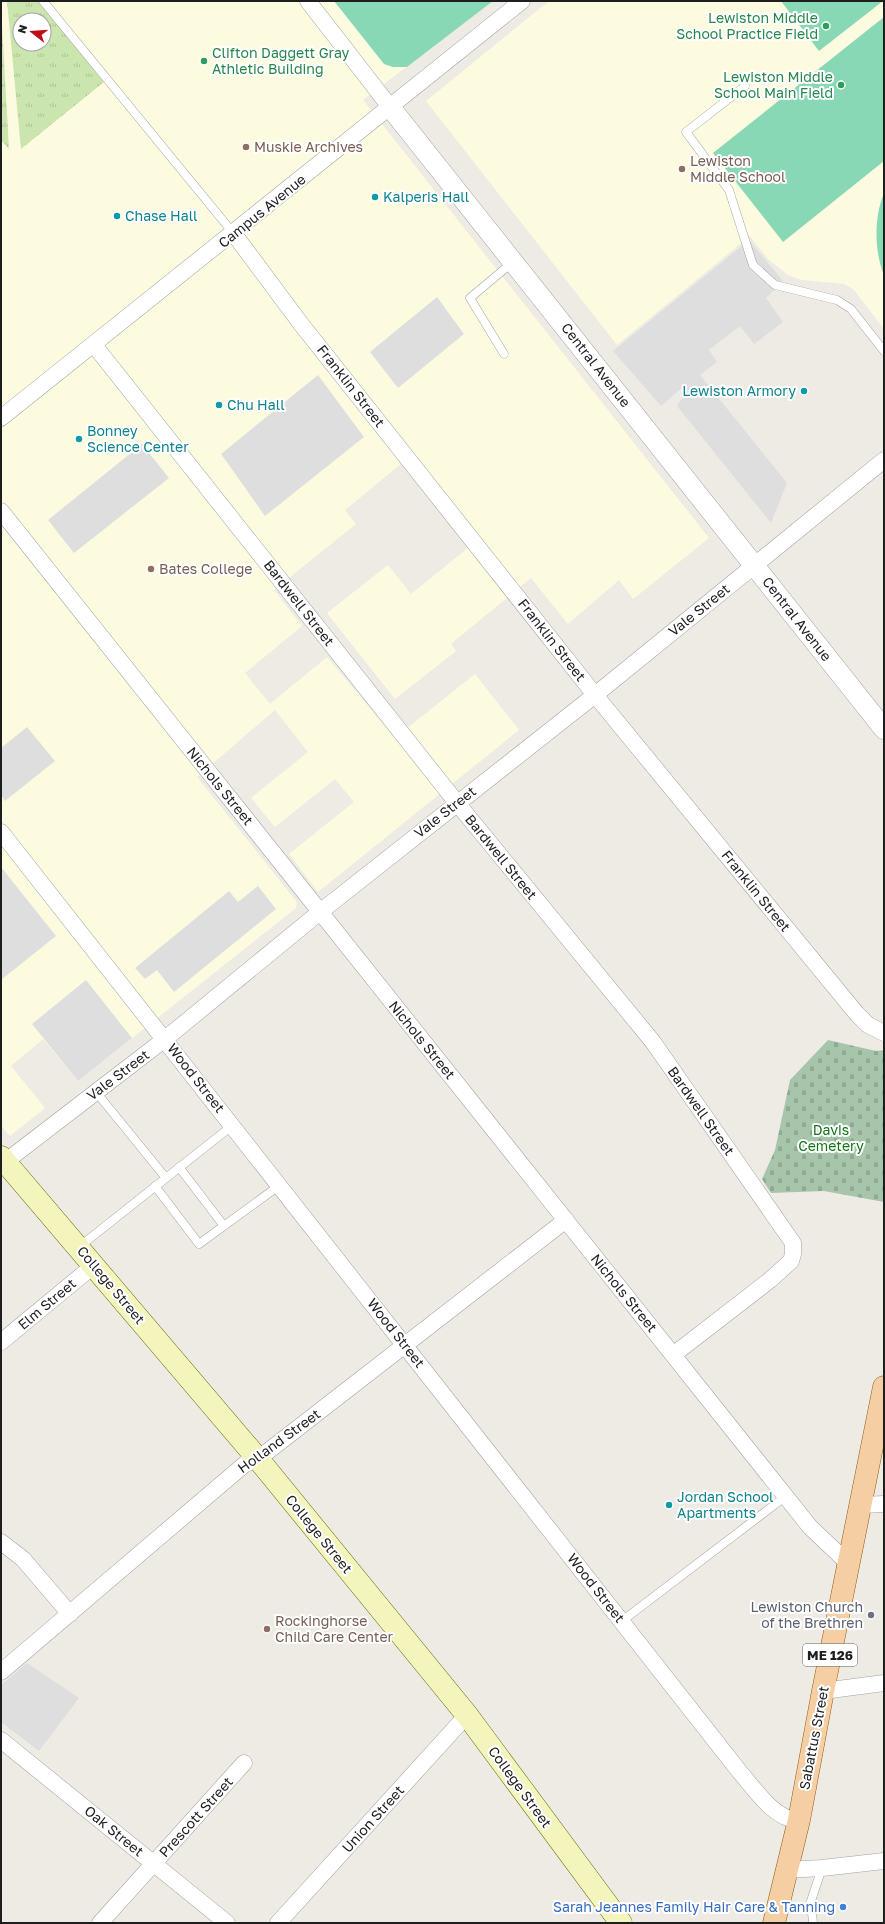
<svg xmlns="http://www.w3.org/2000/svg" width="885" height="1924" viewBox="0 0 885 1924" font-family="'Golos Text',sans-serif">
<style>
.education{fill:#fdfbdf;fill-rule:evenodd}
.grass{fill:url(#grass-tufts);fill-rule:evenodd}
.cemetery{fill:url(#cemetery-stones)}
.pitch{fill:#88d8b6}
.parking{fill:#dedede}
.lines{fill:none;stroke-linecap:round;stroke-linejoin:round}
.service-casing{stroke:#a2a2a2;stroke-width:9}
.minor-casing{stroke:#a2a2a2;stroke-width:17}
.tertiary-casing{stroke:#a2a2a2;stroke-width:21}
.secondary-casing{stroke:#676d0d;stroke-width:23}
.primary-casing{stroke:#8d5c0b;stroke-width:23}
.service{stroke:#fff;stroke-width:8}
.minor{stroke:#fff;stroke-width:16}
.tertiary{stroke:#fff;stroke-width:20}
.secondary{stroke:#f4f5bc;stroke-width:22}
.primary{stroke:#f5cea3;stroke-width:22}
.leisure-dot{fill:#2e9e5b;stroke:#fff;stroke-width:1.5}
.education-dot{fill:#8d6e63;stroke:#fff;stroke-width:1.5}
.culture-dot{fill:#0f9aa8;stroke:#fff;stroke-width:1.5}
.worship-dot{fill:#6b7280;stroke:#fff;stroke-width:1.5}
.shop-dot{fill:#3f7fe0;stroke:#fff;stroke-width:1.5}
.labels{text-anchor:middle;stroke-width:4;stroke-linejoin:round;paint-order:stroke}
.shield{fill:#fff;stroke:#626262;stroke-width:1}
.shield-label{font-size:13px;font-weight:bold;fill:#1e1e1e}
.leisure-label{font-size:14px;fill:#27864d;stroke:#fff;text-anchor:end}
.education-label{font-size:14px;fill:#785e54;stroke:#fff;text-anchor:start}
.culture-label{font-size:14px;fill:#0d838f;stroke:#fff;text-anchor:start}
.street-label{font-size:14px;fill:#1e1e1e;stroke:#fff}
.park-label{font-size:14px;fill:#137517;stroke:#fff}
.worship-label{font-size:14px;fill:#5b616d;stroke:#fff;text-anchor:end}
.shop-label{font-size:14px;fill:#366cbe;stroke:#fff;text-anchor:end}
</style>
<defs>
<pattern id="grass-tufts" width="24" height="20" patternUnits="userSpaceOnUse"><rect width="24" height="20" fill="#cbe5ae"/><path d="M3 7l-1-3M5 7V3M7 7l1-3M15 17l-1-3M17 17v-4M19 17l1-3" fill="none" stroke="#aec495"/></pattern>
<pattern id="cemetery-stones" width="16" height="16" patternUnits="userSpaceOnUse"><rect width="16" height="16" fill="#a7c5ab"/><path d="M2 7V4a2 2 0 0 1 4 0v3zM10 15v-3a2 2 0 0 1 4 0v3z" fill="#8fa993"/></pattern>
</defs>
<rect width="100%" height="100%" fill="#eeebe5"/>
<!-- education -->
<path class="education" d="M1,1h492l-130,99 346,438 -76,61 -14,-19 -51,44 -37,-46 -80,66 5,7 -61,48 -68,-86 61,-48 23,29 57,-46 -66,-85 -57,47 11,14 -82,66 28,36 -57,47 25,31 57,-47 68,81 80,-64 44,56 -201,162 -29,-38 65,-52 -19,-23 -60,48 -24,-29 57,-46 -33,-42 -78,67 100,125 -1,6 -218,173 -35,-42 -32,27 34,42 -35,28 -9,-10zM20,20h24v24h-24z
M549,1h335v328l-30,-39 -9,-6 -43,-4 -14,-5 -20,-16 -18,-23 -133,109 -191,-244z"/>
<!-- grass -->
<path class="grass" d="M7,1h32l65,81 -83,67zM20,20h24v24h-24z
M1,7l8,142 -8,-9z"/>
<!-- cemetery -->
<path class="cemetery" d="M828,1040l48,11 8,-1v152l-60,-11 -53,2 -9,-14 13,-29 15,-70z"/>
<!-- pitch -->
<path class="pitch" d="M334,1h159l-77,59 -9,7h-14l-9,-3z
M781,1h102l-64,50z
M884,17v144l-101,81 -70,-89z
M884,193v82c-10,-24 -10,-58 0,-82z"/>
<!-- parking -->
<path class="parking" d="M749,240l34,41 -17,17 17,24 -29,22 -14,-18 -31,24 8,12 -17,13 87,108 -16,40 -94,-117 10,-16 -3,-4 -23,20 -48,-55z
M437,297l27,37 -66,54 -28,-36z
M318,375l46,62 -99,79 -44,-62z
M142,444l27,34 -95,75 -26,-33z
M27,727l28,34 -50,40 -4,-6v-47z
M1,867l55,69 -55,44z
M258,886l18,23 -102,83 -17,-22 -12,9 -10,-11 94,-77 9,11z
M86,980l46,58 -54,43 -46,-57z
M27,1663l52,35 -40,53 -38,-29v-37z"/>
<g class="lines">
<!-- service casing -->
<g class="service-casing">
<path id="service" d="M43,1l191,233
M745,86l-59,46 43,58 24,75 22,20 62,15 14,9 33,42
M504,354l-34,-56 44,-37
M179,1167l45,59
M166,1178l67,-53
M155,1186l44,58 81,-59
M79,1247l87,-69 -70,-86
M622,1621l164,-125
M813,1923l-2,-22 11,-33"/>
</g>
<!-- minor casing -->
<g class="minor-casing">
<path id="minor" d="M308,1l82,106
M234,234l67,90 294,371 262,319 11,11 16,8
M94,345l363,458 196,239 140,201v11l-2,7 -21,19 -97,75
M1,418l521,-417
M1,511l809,1016 39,37
M1,832l738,939c15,17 36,50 60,49
M5,1162l160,-123 155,-127 275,-217 289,-235
M1,1342l92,-76
M861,1505l23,-1
M1,1542l22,17 47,55
M1,1672l244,-208 13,-5 308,-239
M823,1691l61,-8
M1,1740l226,183
M787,1870l35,-2 62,-7
M100,1923l144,-160
M278,1923l189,-208"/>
</g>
<!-- tertiary casing -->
<g class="tertiary-casing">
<path id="tertiary" d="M390,107l494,622"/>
</g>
<!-- secondary casing -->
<g class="secondary-casing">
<path id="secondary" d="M1,1157l257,302 209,256 154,208"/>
</g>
<!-- primary casing -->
<g class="primary-casing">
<path id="primary" d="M774,1923l25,-103 24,-129 61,-304"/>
</g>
<!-- service -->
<use href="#service" class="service"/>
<!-- minor -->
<use href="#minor" class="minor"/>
<!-- tertiary -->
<use href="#tertiary" class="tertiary"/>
<!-- secondary -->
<use href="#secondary" class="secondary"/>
<!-- primary -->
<use href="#primary" class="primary"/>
</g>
<!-- markers -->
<g class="leisure-dot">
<circle cx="826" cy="26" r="4"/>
<circle cx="204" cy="61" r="4"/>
<circle cx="841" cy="85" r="4"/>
</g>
<g class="education-dot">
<circle cx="246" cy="147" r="4"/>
<circle cx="682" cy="169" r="4"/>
<circle cx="151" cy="569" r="4"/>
<circle cx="267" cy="1629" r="4"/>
</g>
<g class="culture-dot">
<circle cx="375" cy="197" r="4"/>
<circle cx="117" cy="216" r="4"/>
<circle cx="804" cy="391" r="4"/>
<circle cx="219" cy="405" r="4"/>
<circle cx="79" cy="439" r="4"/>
<circle cx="669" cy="1505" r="4"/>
</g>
<circle class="worship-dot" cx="871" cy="1615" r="4"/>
<circle class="shop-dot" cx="843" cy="1907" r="4"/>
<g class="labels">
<!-- shield labels -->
<rect class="shield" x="803" y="1644" width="54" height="22" rx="3"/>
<g class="shield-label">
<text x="830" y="1660">ME 126</text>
</g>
<!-- leisure labels -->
<g class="leisure-label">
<text x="818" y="23">Lewiston Middle<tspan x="818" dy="16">School Practice Field</tspan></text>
<text x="212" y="58" text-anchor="start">Clifton Daggett Gray<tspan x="212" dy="16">Athletic Building</tspan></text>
<text x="833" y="82">Lewiston Middle<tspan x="833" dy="16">School Main Field</tspan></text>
</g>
<!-- education labels -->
<g class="education-label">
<text x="254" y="152">Muskie Archives</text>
<text x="690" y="166">Lewiston<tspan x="690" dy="16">Middle School</tspan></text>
<text x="159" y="574">Bates College</text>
<text x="275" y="1626">Rockinghorse<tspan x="275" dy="16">Child Care Center</tspan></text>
</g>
<!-- culture labels -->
<g class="culture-label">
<text x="383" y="202">Kalperis Hall</text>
<text x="125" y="221">Chase Hall</text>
<text x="796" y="396" text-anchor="end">Lewiston Armory</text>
<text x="227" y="410">Chu Hall</text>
<text x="87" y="436">Bonney<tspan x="87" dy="16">Science Center</tspan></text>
<text x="677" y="1502">Jordan School<tspan x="677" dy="16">Apartments</tspan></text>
</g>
<!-- street labels -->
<g class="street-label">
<text transform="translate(262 211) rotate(-39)" y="5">Campus Avenue</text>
<text transform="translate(596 365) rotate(52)" y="5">Central Avenue</text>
<text transform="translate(351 386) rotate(52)" y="5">Franklin Street</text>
<text transform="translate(299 603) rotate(52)" y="5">Bardwell Street</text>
<text transform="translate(699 610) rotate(-39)" y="5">Vale Street</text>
<text transform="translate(797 619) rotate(52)" y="5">Central Avenue</text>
<text transform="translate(552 640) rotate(52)" y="5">Franklin Street</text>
<text transform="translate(220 786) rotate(51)" y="5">Nichols Street</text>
<text transform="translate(445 812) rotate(-38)" y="5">Vale Street</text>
<text transform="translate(501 857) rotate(51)" y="5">Bardwell Street</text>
<text transform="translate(756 891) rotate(51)" y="5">Franklin Street</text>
<text transform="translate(422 1040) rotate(51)" y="5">Nichols Street</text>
<text transform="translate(118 1075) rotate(-37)" y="5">Vale Street</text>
<text transform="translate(196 1078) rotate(52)" y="5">Wood Street</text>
<text transform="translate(701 1111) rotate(55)" y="5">Bardwell Street</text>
<text transform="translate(111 1285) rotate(50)" y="5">College Street</text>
<text transform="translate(624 1293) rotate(51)" y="5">Nichols Street</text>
<text transform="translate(47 1304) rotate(-40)" y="5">Elm Street</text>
<text transform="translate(396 1333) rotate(52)" y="5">Wood Street</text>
<text transform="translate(279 1441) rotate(-36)" y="5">Holland Street</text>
<text transform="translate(319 1534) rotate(51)" y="5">College Street</text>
<text transform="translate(596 1588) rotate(52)" y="5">Wood Street</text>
<text transform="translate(814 1738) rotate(-79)" y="5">Sabattus Street</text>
<text transform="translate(520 1787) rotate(54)" y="5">College Street</text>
<text transform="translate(196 1817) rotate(-48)" y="5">Prescott Street</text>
<text transform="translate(373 1819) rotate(-48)" y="5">Union Street</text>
<text transform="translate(114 1831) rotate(39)" y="5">Oak Street</text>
</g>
<!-- park labels -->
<g class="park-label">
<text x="831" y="1135">Davis<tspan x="831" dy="16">Cemetery</tspan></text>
</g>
<!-- worship labels -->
<g class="worship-label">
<text x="863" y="1612">Lewiston Church<tspan x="863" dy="16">of the Brethren</tspan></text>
</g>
<!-- shop labels -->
<g class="shop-label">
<text x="835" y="1912">Sarah Jeannes Family Hair Care &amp; Tanning</text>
</g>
</g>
<!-- border -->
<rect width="885" height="1924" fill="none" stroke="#1e1e1e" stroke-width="4"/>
<!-- north arrow -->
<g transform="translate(32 32) rotate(287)"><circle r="19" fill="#ffffff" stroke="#a5a5a5"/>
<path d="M0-3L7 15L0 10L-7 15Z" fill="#bd0e16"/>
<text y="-6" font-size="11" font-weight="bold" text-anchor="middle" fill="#1e1e1e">N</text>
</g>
</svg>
